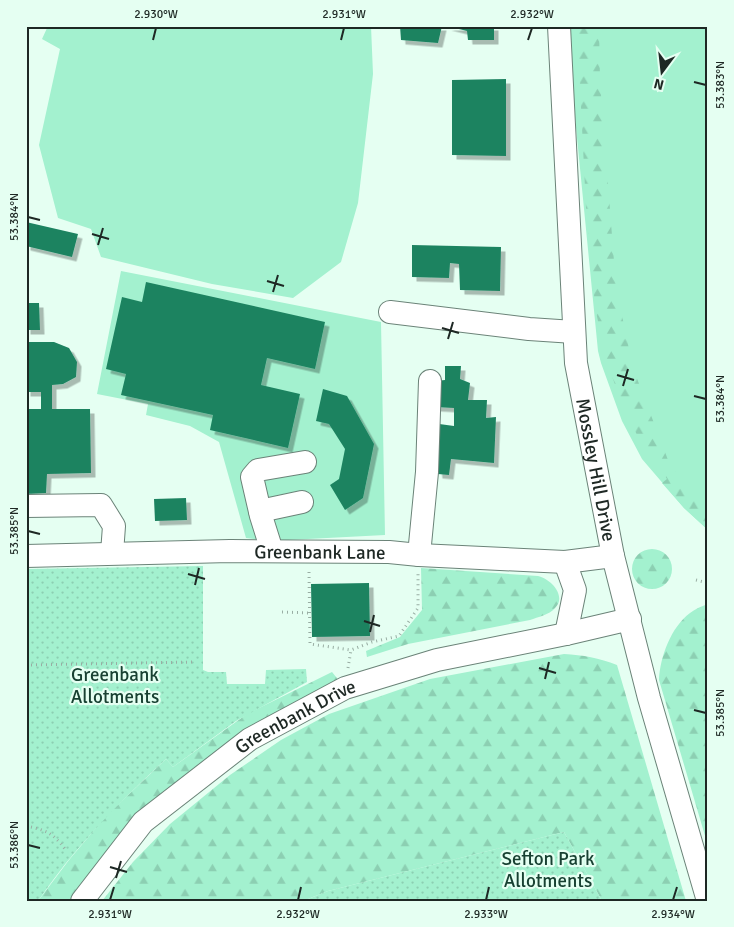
<svg xmlns="http://www.w3.org/2000/svg" width="734" height="927" viewBox="0 0 734 927" font-family="Signika,sans-serif">
<style>
.green{fill:#a3f1cf}
.forest{fill:url(#forest-firs)}
.garden{fill:url(#garden-dots)}
.building{fill:#1d8361;filter:url(#shadow)}
.lines{fill:none;stroke-linecap:round;stroke-linejoin:round}
.minor-casing{stroke:#6b8378;stroke-width:24}
.path{stroke:#99ada3;stroke-width:3;stroke-dasharray:1 4;stroke-linecap:butt}
.minor{stroke:#fff;stroke-width:22}
.ticks{fill:none;stroke:#1e2824;stroke-width:2}
.labels{text-anchor:middle;stroke-width:4.5;stroke-linejoin:round;paint-order:stroke}
.street-label{font-size:19px;fill:#1e2824;stroke:#e5fff2}
.park-label{font-size:19px;fill:#184132;stroke:#e5fff2}
.neatline{fill:none;stroke:#1e2824;stroke-width:2}
.ticks-label{font-size:12px;text-anchor:middle;fill:#1e2824}
</style>
<defs>
<pattern id="forest-firs" width="22" height="20" patternUnits="userSpaceOnUse" patternTransform="scale(1.25)"><rect width="22" height="20" fill="#a3f1cf"/><path d="M5 1l3.5 6h-7zM16 11l3.5 6h-7z" fill="#8ccfb2"/></pattern>
<pattern id="garden-dots" width="8" height="8" patternUnits="userSpaceOnUse" patternTransform="scale(1.25)"><rect width="8" height="8" fill="#a3f1cf"/><path d="M2 2h.1M6 6h.1" fill="none" stroke="#8ccfb2" stroke-width="1.8" stroke-linecap="round"/></pattern>
<filter id="shadow"><feDropShadow dx="4.5" dy="4.5" stdDeviation="0" flood-color="#0004"/></filter>
</defs>
<rect width="100%" height="100%" fill="#e5fff2"/>
<!-- green -->
<path class="green" d="M48,26h323l2,48 -15,129 -17,59 -48,36 -81,-14 -111,-27 -10,-28 -33,-11 -19,-73 21,-96 -18,-10z
M566,26h142v504l-24,-22 -42,-49 -20,-38 -21,-58 -3,-12z
M121,271l260,51 4,213 -116,6 -23,-3 -27,-96 -29,-16 -44,-11 2,-11 -51,-10z"/>
<!-- forest -->
<path class="forest" d="M577,26h22l1,55 16,206 17,81 35,92 25,38 15,11v21l-24,-22 -22,-25 5,-4 -30,-44 -17,-36 -14,-40 -11,-52 -9,-99z
M632 569a20 20 0 1 1 40 0a20 20 0 1 1-40 0Z
M421,568l117,8c13,3 29,20 17,32 -6,7 -17,9 -25,12l-122,24 -41,13 -1,-6 34,-14 22,-27z
M708,604v242l-49,-166c1,-23 12,-53 31,-67 5,-4 12,-7 18,-9z
M564,654c19,1 35,4 53,11l69,236h-84l-38,-69 -236,59 -25,10h-201l31,-39 37,-38 60,-49 51,-35 48,-26 101,-35z
M332,672l13,16 -202,133 -61,80h-44l31,-41 37,-44 60,-57 7,8 74,-53z"/>
<!-- garden -->
<path class="garden" d="M203,566v104l5,2h18l1,12h38l1,-14 40,-1 1,13 -71,39 -63,46 -7,-8c-47,43 -92,89 -128,142h-12v-332z
M564,832l38,69h-299l25,-10z"/>
<!-- building -->
<path class="building" d="M400,26h42l-4,17 -37,-3z
M447,26h47v14h-26l-1,-9z
M506,79v77l-54,-1v-75z
M26,222l52,12 -6,23 -46,-11z
M412,245l89,2 -1,44 -40,-1 -1,-26 -9,-1 -1,15 -37,-1z
M146,282l179,40 -10,47 -48,-11 -6,27 39,9 -12,54 -78,-18 3,-15 -92,-20 5,-21 -20,-5 16,-72 20,5z
M26,303h13l1,27h-14z
M26,342h28l15,6 8,14 -1,15 -13,7 -11,1v24h38l1,64 -44,1 -1,19 -20,1v-85h15v-17h-15z
M445,366h16l-1,13 10,4 -2,17h19l-1,18 10,-1 -2,46 -43,-4 -2,16 -11,-1 -6,-51 22,3v-18l-18,-1 -1,-26 10,-1z
M323,389l24,7 27,48 -11,54 -18,12 -15,-25 9,-6 6,-30 -16,-25 -13,-3z
M186,498l1,22 -32,1 -1,-22z
M369,583l1,53 -58,1 -1,-53z"/>
<g class="lines">
<!-- minor casing -->
<g class="minor-casing">
<g id="minor">
<path id="s1" d="M559,26l17,337 37,193 36,142 59,203"/>
<path d="M390,312l139,17 45,3"/>
<path d="M26,506l75,-1 13,21 -2,27"/>
<path d="M260,511l42,-9"/>
<path d="M272,551l-11,-35 -9,-39 6,-7 47,-8"/>
<path d="M419,555l8,-83 3,-91"/>
<path id="s2" d="M26,556l204,-5 159,1 30,3 146,7 48,-6"/>
<path d="M565,562l10,28 -9,44"/>
<path id="s3" d="M82,901l61,-79 107,-83 95,-51 92,-28 129,-26 64,-15"/>
</g>
</g>
<!-- path -->
<path class="path" d="M309,572l1,72 41,6
M696,580l12,3
M282,612l27,1
M26,665l168,-3
M348,668l3,-18 21,-8 27,-6 19,-28v-35
M26,826c20,4 27,7 39,23"/>
<!-- minor -->
<use href="#minor" class="minor"/>
</g>
<!-- ticks -->
<path class="ticks" d="M153,40l3,-12M341,40l3,-12M528,40l4,-12M694,82l12,3M28,217l12,3M92,234l17,5M98,245l5,-17M267,281l17,5M273,292l5,-17M442,328l17,5M448,339l5,-17M617,375l17,5M623,386l5,-17M694,396l12,3M28,531l12,3M188,574l17,5M195,585l4,-17M364,621l16,5M370,632l4,-17M539,668l17,5M545,679l4,-17M694,710l12,3M28,845l12,3M110,867l17,5M116,878l5,-17M110,900l4,-13M298,900l3,-13M486,900l3,-13M673,900l4,-13"/>
<g class="labels">
<!-- street labels -->
<g class="street-label">
<text dy="7" stroke="none"><textPath href="#s1" startOffset="446">Mossley Hill Drive</textPath></text>
<text dy="7" stroke="none"><textPath href="#s2" startOffset="294">Greenbank Lane</textPath></text>
<text dy="7" stroke="none"><textPath href="#s3" startOffset="286">Greenbank Drive</textPath></text>
</g>
<!-- park labels -->
<g class="park-label">
<text x="115" y="681">Greenbank<tspan x="115" dy="22">Allotments</tspan></text>
<text x="548" y="865">Sefton Park<tspan x="548" dy="22">Allotments</tspan></text>
</g>
</g>
<!-- border -->
<rect width="734" height="927" fill="none" stroke="#e5fff2" stroke-width="55"/>
<!-- north arrow -->
<g transform="translate(662 72) rotate(195)" stroke="#e5fff2" stroke-width="4" paint-order="stroke">
<path d="M0-4L9 19L0 12L-9 19Z" fill="#1e2824"/>
<text y="-8" font-size="14" font-weight="bold" text-anchor="middle" fill="#1e2824">N</text>
</g>
<rect x="28" y="28" width="678" height="872" class="neatline"/>
<g class="ticks-label">
<text x="156" y="18">2.930°W</text>
<text x="344" y="18">2.931°W</text>
<text x="532" y="18">2.932°W</text>
<text transform="translate(720 85) rotate(-90)" y="4">53.383°N</text>
<text transform="translate(14 217) rotate(-90)" y="4">53.384°N</text>
<text transform="translate(720 399) rotate(-90)" y="4">53.384°N</text>
<text transform="translate(14 531) rotate(-90)" y="4">53.385°N</text>
<text transform="translate(720 713) rotate(-90)" y="4">53.385°N</text>
<text transform="translate(14 845) rotate(-90)" y="4">53.386°N</text>
<text x="110" y="918">2.931°W</text>
<text x="298" y="918">2.932°W</text>
<text x="486" y="918">2.933°W</text>
<text x="673" y="918">2.934°W</text>
</g>
</svg>
